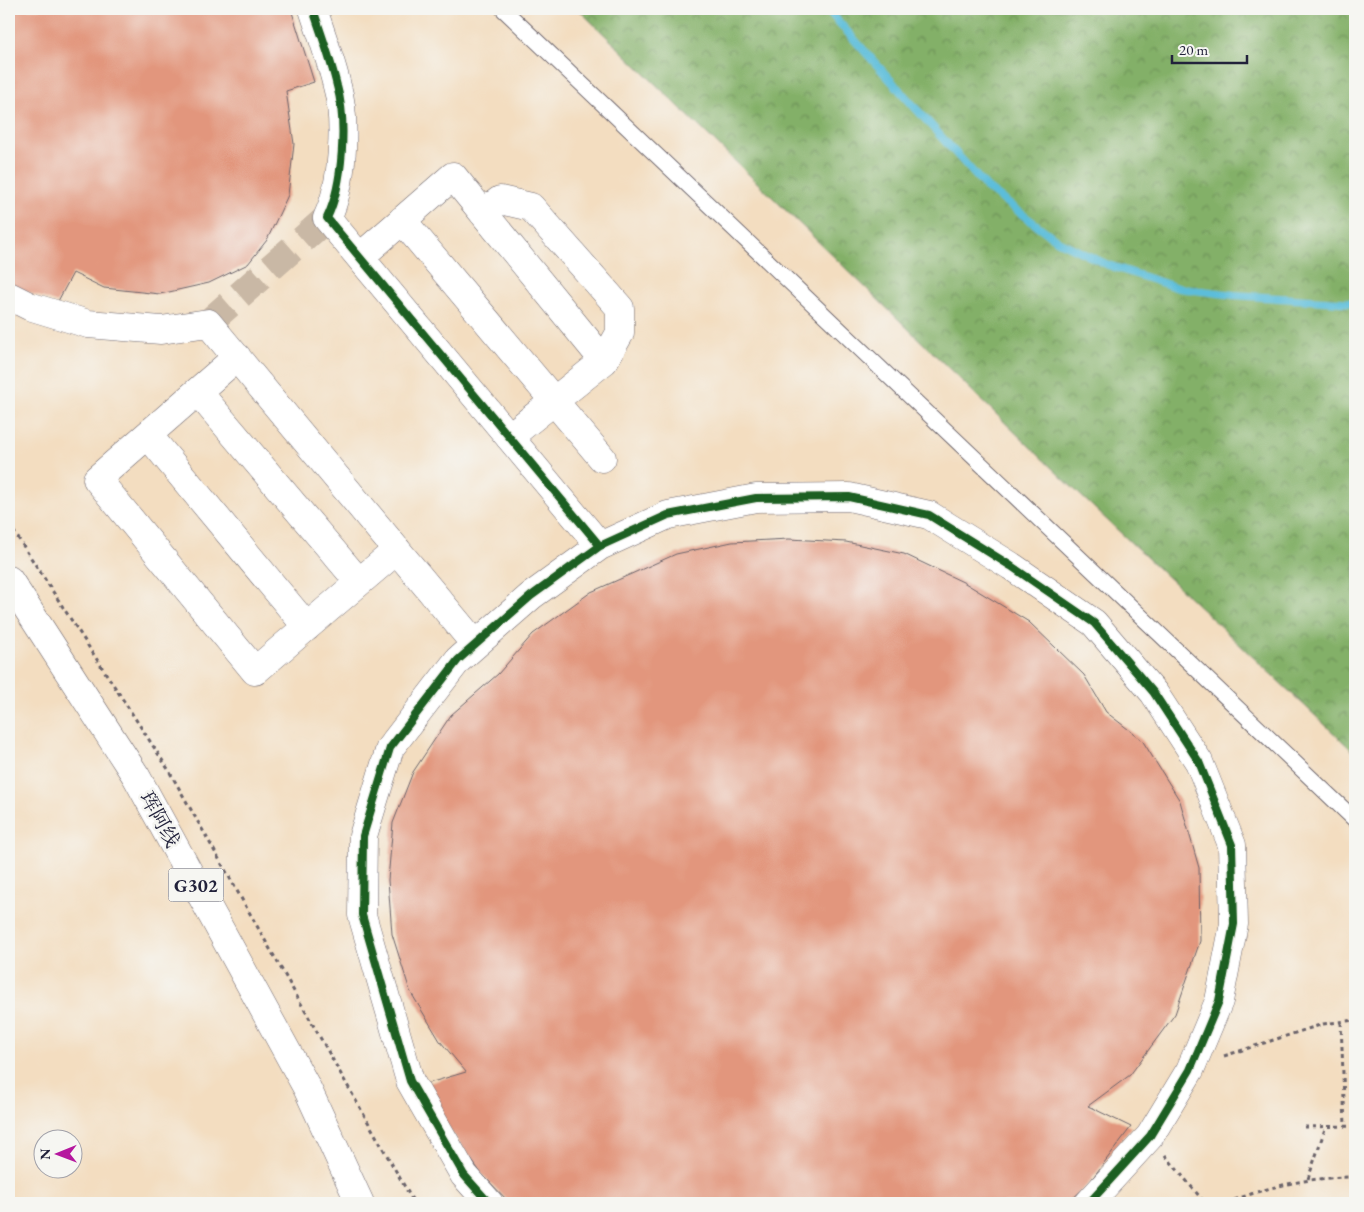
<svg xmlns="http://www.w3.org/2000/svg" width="1364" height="1212" viewBox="0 0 1364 1212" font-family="'EB Garamond','Noto Serif SC',serif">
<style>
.forest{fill:url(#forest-crowns);stroke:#526952}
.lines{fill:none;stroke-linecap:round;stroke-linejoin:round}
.stream{stroke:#5cbdda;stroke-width:8}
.building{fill:#e2967d}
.minor-tunnel{stroke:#c9b8a5;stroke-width:28;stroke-dasharray:28 14;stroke-linecap:butt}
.service-casing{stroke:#6b636a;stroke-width:17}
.minor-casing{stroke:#6b636a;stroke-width:29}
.trunk-casing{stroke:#6b636a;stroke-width:29}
.path{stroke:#6b636a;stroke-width:3;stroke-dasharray:4 4;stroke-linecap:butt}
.service{stroke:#fff;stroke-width:15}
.minor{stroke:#fff;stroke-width:28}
.trunk{stroke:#fff;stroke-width:28}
.cycleway-casing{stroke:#f6f6f2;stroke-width:11}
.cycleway{stroke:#1b5e20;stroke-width:8}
.labels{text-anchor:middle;stroke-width:5;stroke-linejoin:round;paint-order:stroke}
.shield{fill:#f6f6f2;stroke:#626272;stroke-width:1}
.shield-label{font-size:19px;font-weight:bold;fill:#22223b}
.street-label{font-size:20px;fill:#22223b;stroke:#f6f6f2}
</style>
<defs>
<pattern id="forest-crowns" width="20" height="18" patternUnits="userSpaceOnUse" patternTransform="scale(1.25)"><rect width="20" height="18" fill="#83b068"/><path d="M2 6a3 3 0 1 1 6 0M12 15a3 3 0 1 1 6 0" fill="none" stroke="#6b8f57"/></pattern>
</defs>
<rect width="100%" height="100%" fill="#f6f6f2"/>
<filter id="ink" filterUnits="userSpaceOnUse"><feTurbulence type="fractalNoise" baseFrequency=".02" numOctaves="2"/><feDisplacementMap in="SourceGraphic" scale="10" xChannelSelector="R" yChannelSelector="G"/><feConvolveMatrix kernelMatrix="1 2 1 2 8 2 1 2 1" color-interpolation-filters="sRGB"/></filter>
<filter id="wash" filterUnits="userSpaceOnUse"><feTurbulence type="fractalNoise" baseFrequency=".0096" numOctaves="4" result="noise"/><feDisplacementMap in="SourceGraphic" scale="20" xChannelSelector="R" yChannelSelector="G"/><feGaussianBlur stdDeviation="1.12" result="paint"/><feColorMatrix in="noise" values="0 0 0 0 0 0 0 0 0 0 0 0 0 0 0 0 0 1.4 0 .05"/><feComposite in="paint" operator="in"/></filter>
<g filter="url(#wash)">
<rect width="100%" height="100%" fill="#f3ddc0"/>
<!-- forest -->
<path class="forest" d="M578,9h777v744l-297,-279z"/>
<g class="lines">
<!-- stream -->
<path class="stream" d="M827,9l160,179 71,53 50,24 70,23 56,7 121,8"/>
</g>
<g id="blocks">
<!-- building -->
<path class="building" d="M9,9h282l23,73 -28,9 8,53 -6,51 -21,45 -19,24 -39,19 -49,11 -56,-6 -31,-15 -16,30 -48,-18z
M789,539l57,3 58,12 61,29 64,39 55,53 22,37 36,28 38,61 19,67 1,73 -25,73 -45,61 -42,31 43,21 -43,57 -20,19h-558l-29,-30 -47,-65 -12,-23 44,-13 -26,-31 -30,-50 -18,-57 -4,-54 5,-57 20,-51 38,-57 47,-41 35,-40 58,-42 85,-38 56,-12z"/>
</g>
</g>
<g filter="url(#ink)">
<use href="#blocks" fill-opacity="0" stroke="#6b636a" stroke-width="1"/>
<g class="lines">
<!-- minor-tunnel -->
<path class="minor-tunnel" d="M208,323l119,-105"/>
<!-- service casing -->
<g class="service-casing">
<path id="service" d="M503,9l852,811"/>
</g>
<!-- minor casing -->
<g class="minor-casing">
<path id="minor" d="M313,9c8,25 18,51 24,77 10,35 6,99 -10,132l273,328
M483,213l17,-13 31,7 89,101v25l-16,28
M402,220l200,238
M360,257l93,-81 151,185 -95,76
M9,296l20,10 59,18 73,6 47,-7 267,321
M237,357l-140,122 158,192 142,-121
M198,392l161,190
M148,435l159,192
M489,1203l-25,-28 -54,-94 -48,-166 1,-79 27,-88 68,-88 73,-64 69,-50 68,-31 88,-17 93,-1 80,18 82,51 83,57 60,70 45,69 33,83 2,79 -15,77 -29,69 -40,66 -61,67"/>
</g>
<!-- trunk casing -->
<g class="trunk-casing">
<path id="trunk" d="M9,580l127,196 171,312 53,115"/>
</g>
<!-- path -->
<path class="path" d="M9,524l159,245 246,434
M1341,1022l4,104
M1224,1056l99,-32 32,-4
M1304,1127l51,-1
M1165,1155l40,48
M1308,1179l18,-53
M1227,1203c41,-17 83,-26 128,-26"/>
<!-- service -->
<use href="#service" class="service"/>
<!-- minor -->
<use href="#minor" class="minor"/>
<!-- trunk -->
<use href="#trunk" class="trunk"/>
<!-- cycleway casing -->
<g class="cycleway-casing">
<path id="cycleway" d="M313,9c8,25 18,51 24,77 10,35 6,99 -10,132l273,328
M489,1203l-25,-28 -54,-94 -48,-166 1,-79 27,-88 68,-88 73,-64 69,-50 68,-31 88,-17 93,-1 80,18 82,51 83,57 60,70 45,69 33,83 2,79 -15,77 -29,69 -40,66 -61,67"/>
</g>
<!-- cycleway -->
<use href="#cycleway" class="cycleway"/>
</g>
</g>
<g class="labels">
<!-- shield labels -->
<rect class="shield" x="168.5" y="868.5" width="55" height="33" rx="4"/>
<g class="shield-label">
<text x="196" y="892">G302</text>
</g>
<!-- street labels -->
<g class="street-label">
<text transform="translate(160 819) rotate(61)" y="7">珲阿线</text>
</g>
</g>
<!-- margin -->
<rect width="1364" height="1212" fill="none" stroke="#f6f6f2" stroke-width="30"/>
<!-- north arrow -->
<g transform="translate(58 1154) rotate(269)"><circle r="24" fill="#f6f6f2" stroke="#a1a1a9"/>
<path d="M0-4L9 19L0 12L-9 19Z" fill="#b5179e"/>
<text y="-8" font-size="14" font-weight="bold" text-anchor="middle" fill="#22223b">N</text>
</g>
<!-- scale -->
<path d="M1172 55v8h75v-8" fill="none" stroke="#22223b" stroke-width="2.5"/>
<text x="1179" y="55" font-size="15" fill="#22223b" stroke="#f6f6f2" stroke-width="4" paint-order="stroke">20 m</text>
</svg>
